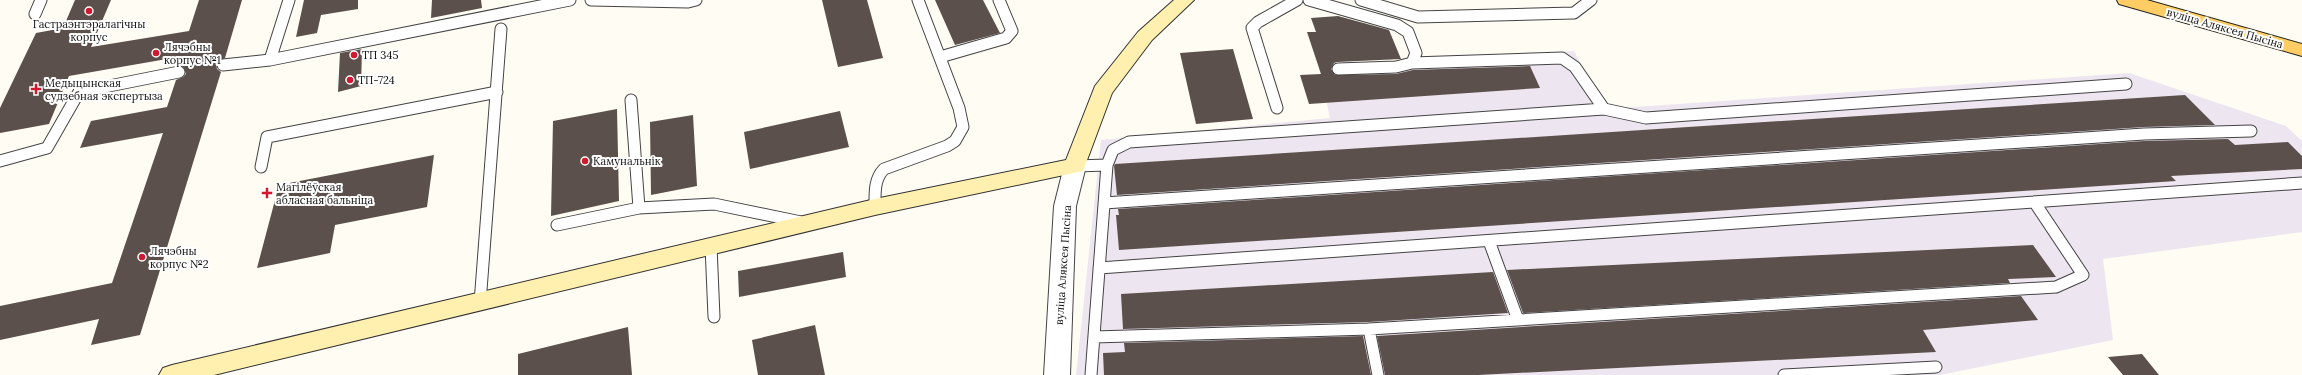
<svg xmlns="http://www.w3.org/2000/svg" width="2302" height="375" viewBox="0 0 2302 375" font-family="Lora,serif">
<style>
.industrial{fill:#ede5ef}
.building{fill:#5b504b}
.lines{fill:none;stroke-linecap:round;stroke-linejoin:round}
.lane-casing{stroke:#434343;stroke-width:13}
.street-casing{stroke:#434343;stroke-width:2}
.secondary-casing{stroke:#323232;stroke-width:2}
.primary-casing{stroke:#212121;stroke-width:2}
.lane{stroke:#fff;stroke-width:11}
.street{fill:#fff;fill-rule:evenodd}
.secondary{fill:#fff0af;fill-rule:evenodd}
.primary{fill:#ffcd64;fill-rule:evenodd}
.poi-dot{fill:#d1182f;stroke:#fff;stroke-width:1.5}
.labels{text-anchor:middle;stroke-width:4;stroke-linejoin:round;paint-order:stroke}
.poi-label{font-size:11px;fill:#101010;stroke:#fff;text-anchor:start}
.street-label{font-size:11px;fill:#101010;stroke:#fff}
</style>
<rect width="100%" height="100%" fill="#fffcf4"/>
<!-- industrial -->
<path class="industrial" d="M1574,51l31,58 524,-36 157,53 16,15v91l-199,27 10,81 -173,35h-864l25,-235 229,-22 -11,-51z"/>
<!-- building -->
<path class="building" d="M75,0h36l-20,47 98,-16 10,-31h43l-17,58 -9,5 1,6 4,3 -81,263 -49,10 8,-26 -99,21v-34l112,-23 51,-150 -83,15 11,-27 76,-14 9,-27 7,-3 3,-3 -2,-6 -3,-3 3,-9 -115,20 -20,48 -49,9v-25l36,-75 27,-5z
M304,0h54v9l-37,6 -4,18 -21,4z
M432,0h49l1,8 -51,10z
M822,0h45l16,58 -45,9z
M935,0h48l17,33 -45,12z
M1338,16l51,14 12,29 -64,3 -3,1 -3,6 4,6 61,-1 17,-4 117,-4 10,22 -231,16 -9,-29 21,-1 -14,-42h9l-5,-14z
M362,49l-1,37 -23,6 2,-39z
M1233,49l20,70 -57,5 -16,-71z
M2185,95l30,30 -71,2 -1027,68 -3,-29 1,-2z
M617,109l2,92 -68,15 2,-95z
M840,111l9,36 -99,22 -6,-37z
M693,115l4,71 -46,9 -1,-73z
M2228,139l7,6 53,-3 14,14v13l-131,7 5,5 -1057,69 -3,-35h3l-1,-6 1026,-68z
M434,155l-7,52 -92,18 -5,28 -73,15 22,-83z
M2033,245l23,32 -48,2 2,4 -487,30 -16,-43z
M843,252l3,25 -107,20 -1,-26z
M1493,272l15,41 -139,9 -246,7 -2,-35z
M2021,296l17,24 -115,10 13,22 -458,23h-93l-8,-39z
M815,325l10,50h-67l-6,-35z
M628,327l4,48h-114v-21z
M1363,336l8,39h-267l-1,-22 22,-1 -1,-9z
M2142,354l17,21h-36l-15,-18z"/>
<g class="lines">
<!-- lane casing -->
<g class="lane-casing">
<path id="lane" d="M591,0l97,2 8,-2
M1309,0l88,25 11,7 8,21 -4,10 -16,4 -58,2
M1361,0l57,17 156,-4 17,-13
M35,14l6,-14
M940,57l66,-19 6,-7 -13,-31
M270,60l19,-60
M1412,63l150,-5 13,9 29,42
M223,65l47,-5 300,-60
M631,100l8,108
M1277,108l-25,-80 6,-6 39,-22
M0,161l47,-13 32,-56 100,-20
M1107,165l6,-15 16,-8 475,-33 42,9 480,-34
M1075,166l32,-1 -16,210
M261,167l6,-30 230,-45
M1104,203l1040,-69 107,-3
M875,207c0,-14 -1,-28 9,-38l63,-23 8,-5 8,-14 -4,-19 -41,-108
M557,225l82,-17 75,-4 87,18
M1489,241l29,79
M711,246l3,71
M1099,268l1203,-85
M480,303l21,-274
M1369,329l9,46
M1094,337l275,-8 687,-42 27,-12 -48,-72
M1784,375l152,-8"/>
</g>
<!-- street casing -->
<g class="street-casing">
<path id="street" d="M1075,158l8,3 3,5 -10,40 -6,169h-26l10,-169 10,-40 3,-5z"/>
</g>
<!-- secondary casing -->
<g class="secondary-casing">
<path id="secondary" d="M1174,0h20l-42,40 -40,53 -29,78 -208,44 -661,160h-55l4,-7 9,-3 703,-166 191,-39 29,-74 43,-54z"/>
</g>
<!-- primary casing -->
<g class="primary-casing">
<path id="primary" d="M2117,0h30l155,44v12l-183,-52z"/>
</g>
<!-- lane -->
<use href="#lane" class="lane"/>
<!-- street -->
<use href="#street" class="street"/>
<!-- secondary -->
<use href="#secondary" class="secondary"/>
<!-- primary -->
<use href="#primary" class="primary"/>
</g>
<!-- markers -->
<g class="poi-dot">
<circle cx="89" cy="11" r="4"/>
<circle cx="156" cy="53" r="4"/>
<circle cx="354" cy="55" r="4"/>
<circle cx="350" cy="80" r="4"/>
<path d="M34 83h4v4h4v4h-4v4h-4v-4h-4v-4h4z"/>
<circle cx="585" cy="161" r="4"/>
<path d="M265 187h4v4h4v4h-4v4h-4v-4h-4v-4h4z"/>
<circle cx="142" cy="257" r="4"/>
</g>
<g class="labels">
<!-- poi labels -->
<g class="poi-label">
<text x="89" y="28" text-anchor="middle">Гастраэнтэралагічны<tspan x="89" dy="13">корпус</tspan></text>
<text x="164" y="51">Лячэбны<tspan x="164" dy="13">корпус №1</tspan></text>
<text x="362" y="59">ТП 345</text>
<text x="358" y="84">ТП-724</text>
<text x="45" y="87">Медыцынская<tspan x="45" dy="13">судзебная экспертыза</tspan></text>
<text x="593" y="165">Камунальнік</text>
<text x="276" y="191">Магілёўская<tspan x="276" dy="13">абласная бальніца</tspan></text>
<text x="150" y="255">Лячэбны<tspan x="150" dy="13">корпус №2</tspan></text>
</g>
<!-- street labels -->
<g class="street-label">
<text transform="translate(2225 28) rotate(16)" y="4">вуліца Аляксея Пысіна</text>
<text transform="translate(1063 265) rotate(-86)" y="4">вуліца Аляксея Пысіна</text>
</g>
</g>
</svg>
